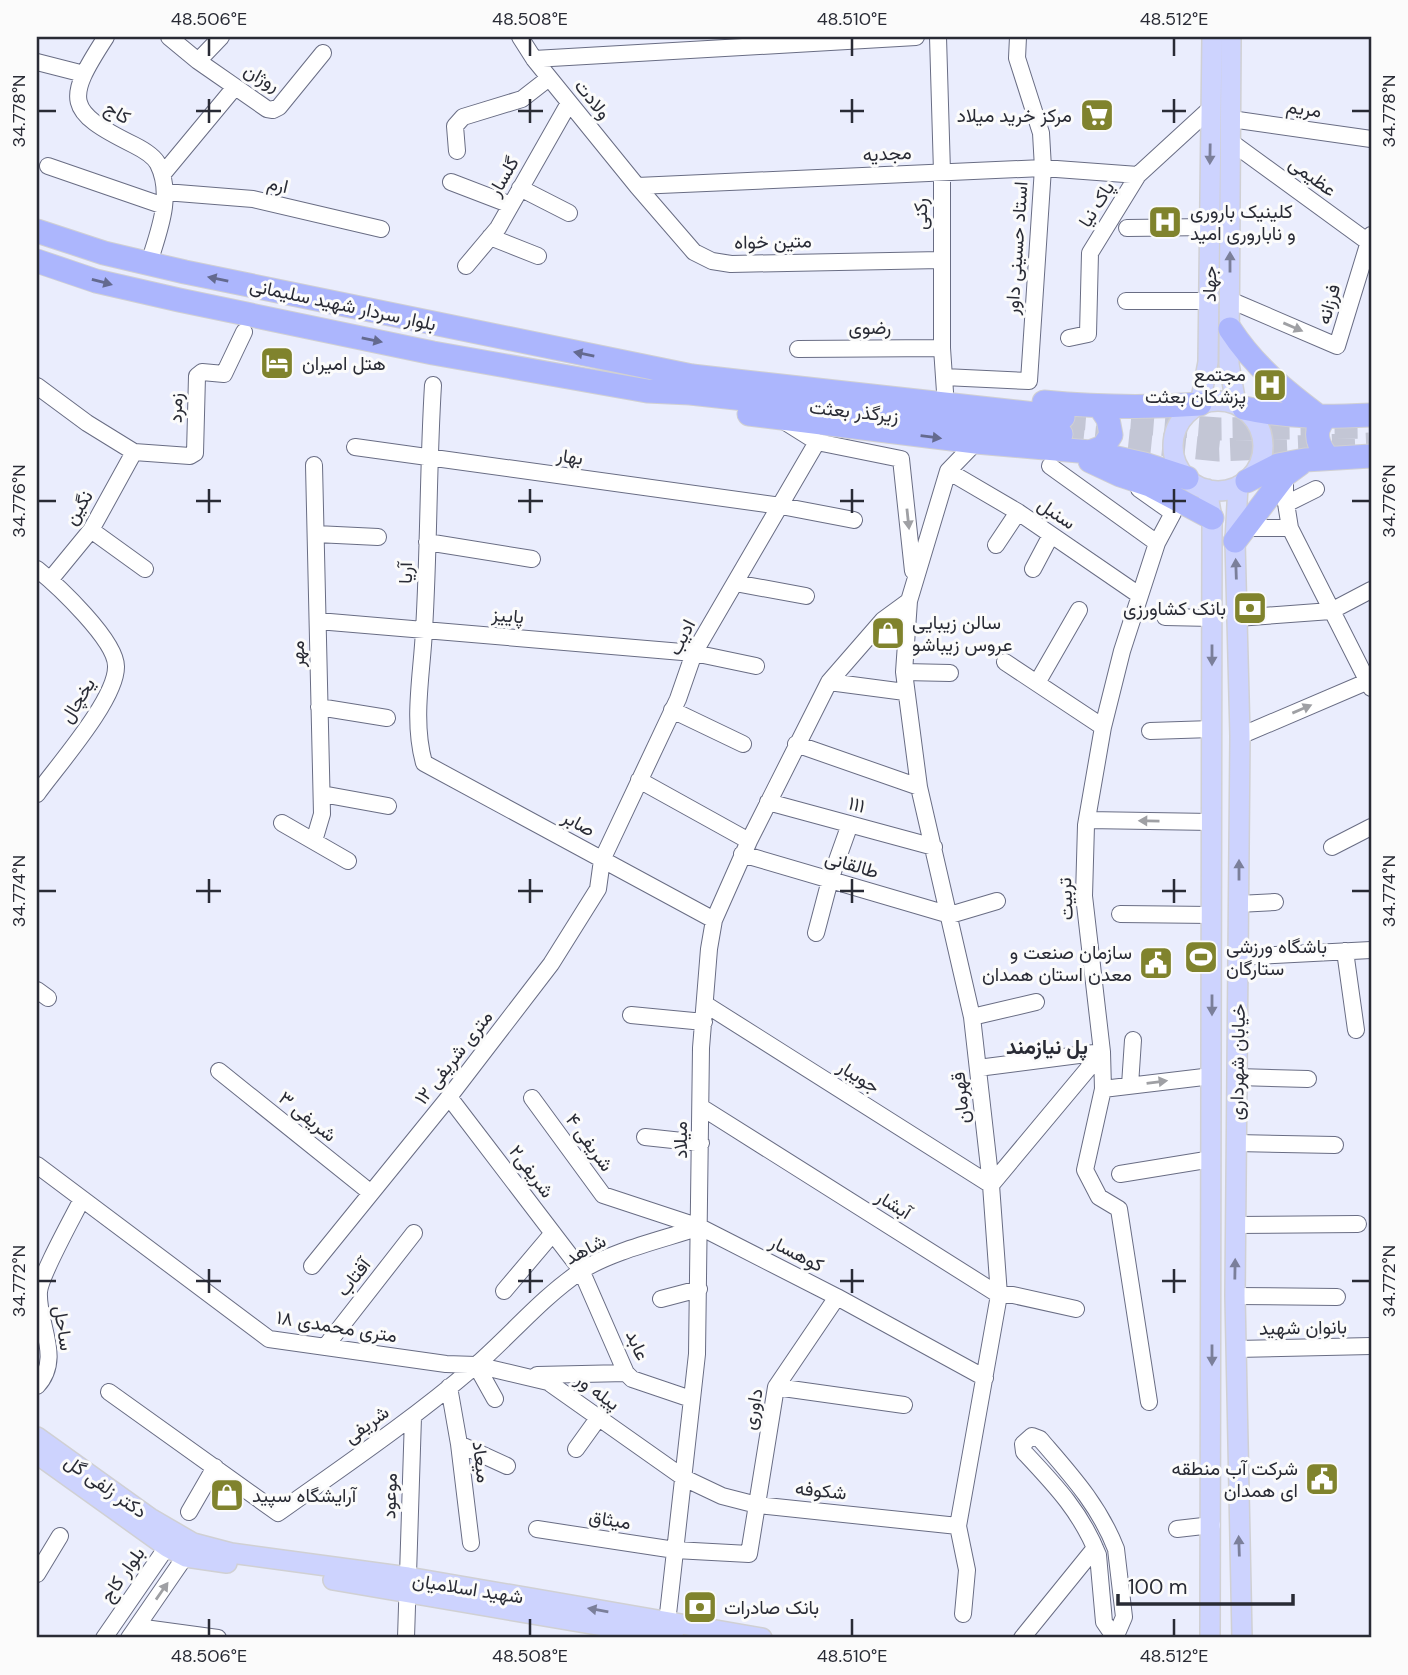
<svg xmlns="http://www.w3.org/2000/svg" width="1408" height="1675" viewBox="0 0 1408 1675" font-family="'DM Sans',Vazirmatn,sans-serif">
<style>
.lines{fill:none;stroke-linecap:round;stroke-linejoin:round}
.highway-tunnel{stroke:#c3c6d5;stroke-width:23;stroke-dasharray:23 11;stroke-linecap:butt}
.minor-casing{stroke:#696d84;stroke-width:18}
.major-casing{stroke:#d0d0d3;stroke-width:22}
.highway-casing{stroke:#d0d0d3;stroke-width:25}
.minor{stroke:#fff;stroke-width:16}
.major{stroke:#cdd3fe;stroke-width:19}
.highway{stroke:#acb6fd;stroke-width:23}
.oneway{fill:#7b7f9a}
.oneway2{fill:#646a8f}
.oneway3{fill:#9fa0a4}
.ticks{fill:none;stroke:#292b35;stroke-width:2.5}
.labels{text-anchor:middle;stroke-width:6;stroke-linejoin:round;paint-order:stroke}
.street-label{font-size:19px;fill:#292b35;stroke:#fbfbfb}
.poi-label{font-size:19px;fill:#292b35;stroke:#fbfbfb;text-anchor:start}
.neighbourhood-label{font-size:21px;font-weight:bold;fill:#292b35;stroke:#fbfbfb}
.neatline{fill:none;stroke:#292b35;stroke-width:2.5}
.ticks-label{font-size:18px;text-anchor:middle;fill:#292b35}
</style>
<rect width="100%" height="100%" fill="#eaedfd"/>
<g class="lines">
<!-- highway-tunnel -->
<path class="highway-tunnel" d="M1063,417l156,12 148,-2
M1061,434l158,16 150,-6"/>
<!-- minor casing -->
<g class="minor-casing">
<path id="minor" d="M106,37c-41,63 -41,74 28,108 8,4 20,11 24,19 16,32 0,69 -9,99
M169,37l29,24 69,48 6,1 6,-3 44,-54
M520,37l14,22 103,127 57,66 18,9 19,3 210,-4
M938,37l4,135v176l3,44
M534,59l382,-22
M198,61l23,-24
M37,62l47,12
M1231,119l140,20
M1231,142l140,102
M457,151l-2,-25 8,-9 59,-18 27,-21
M48,166l116,40
M162,175l73,-88
M451,182l60,23
M637,186l406,-18 95,7
M520,188l49,25
M165,192l88,7 128,30
M1127,228l82,-1
M490,237l48,19
M466,266l32,-38 71,-125
M1230,300l107,46 34,-111
M1126,301h83
M1069,338l19,-4 2,-81 48,-78 73,-67
M798,349l144,-1
M944,377l85,4 14,-213 -2,-35 -24,-75 1,-21
M433,385c-5,81 -4,163 -9,245 -2,44 -12,90 0,133l290,157
M37,386l50,37 47,29 56,4 5,-3 2,-77 5,-4 22,2 20,-42
M782,420l35,22 84,17 12,112
M355,447l426,59 73,14
M314,465l8,349 -8,27
M1050,466l107,77
M948,471l70,41 121,83
M1285,475v22l5,31 81,160
M1139,489l34,24 -16,30 -35,108 -19,76 -17,98 -2,71 18,156 1,37 -18,81 14,27 20,12 30,193
M1286,504l30,-15
M1244,528h46
M91,530l54,39
M316,534l62,3
M427,542l105,17
M996,545l22,-33
M37,569c20,16 80,72 79,98 0,33 -59,99 -79,127
M1033,569l18,-34
M50,580l41,-50 43,-78
M735,583l71,13
M1165,617l47,1
M1237,618l94,-7 40,-21
M318,621l376,32 62,13
M1005,662l98,65
M904,672l46,1
M829,682l76,10
M1037,683l42,-73
M319,707l68,11
M672,710l71,34
M1150,731l62,-2
M1240,736l131,-56
M796,744l123,43
M639,780l110,61
M322,794l66,12
M768,802l166,45
M1087,820l125,2
M282,823l66,38
M1332,847l39,-20
M742,854l208,61 47,-14
M1238,904l37,-2
M1120,914l92,1
M816,933l14,-53 20,-56
M1345,951l11,79
M1238,957l133,-7
M37,990l11,8
M705,1004l286,181 111,-133
M631,1015l73,7
M972,1017l64,-15
M978,1068l124,-16
M219,1071l152,122
M1237,1077l71,2
M1130,1085l3,-45
M1103,1089l109,-13
M449,1097l132,173 45,103 6,6 59,20
M532,1098l71,97 97,32 137,70 148,81
M701,1107l298,188h14l63,14
M645,1137l56,6
M1236,1143l99,2
M37,1165l232,174 177,25 30,1 72,17 136,96 38,18 35,9 201,21
M1120,1174l92,-15
M1235,1225l123,-1
M312,1266l137,-169 102,-133 47,-75 4,-29 76,-161 16,-46 123,-211
M504,1291l49,-58
M1235,1296l102,1
M661,1299l38,-10
M325,1347l89,-114
M1236,1349l135,-3
M476,1365l19,34
M537,1375l89,-2
M37,1386c26,-28 0,-62 2,-94 1,-16 34,-75 43,-93
M449,1387l10,57 12,99
M776,1387l128,18
M109,1392l169,121c66,-47 134,-93 196,-146 36,-31 67,-69 107,-96 30,-20 84,-32 119,-44
M1032,1436l8,3c30,35 59,66 76,110l8,68 -9,21 -11,-16 -6,-67c-17,-43 -43,-70 -74,-103l-1,-8z
M459,1444l48,22
M576,1449l23,-32
M189,1512l26,-45
M537,1529l138,21 74,4 27,-167 61,-90
M1177,1529l35,-4
M37,1574l23,-38
M963,1614l4,-44 -9,-44 41,-231 -8,-110 -19,-168 -53,-230 -15,-115 5,-71 39,-130 28,-29
M667,1623l30,-269 4,-306 8,-99 5,-29 35,-79 80,-159 54,-62 26,-19
M137,1627l81,11
M104,1638l69,-100
M129,1638l62,-90
M406,1638l7,-221
M1022,1638l73,-90"/>
</g>
<!-- major casing -->
<g class="major-casing">
<path id="major" d="M1231,37l-2,327 7,40
M1173 446a45 45 0 1 1 90 0a45 45 0 1 1-90 0Z
M1200,404l8,-42 4,-325
M1238,486l-3,55 5,195 -5,560 7,342
M1207,489l5,29 -2,1120
M37,1437l113,81 43,25 38,10 177,24 354,61
M37,1454l130,93 19,10 41,6
M333,1580l341,58"/>
</g>
<!-- highway casing -->
<g class="highway-casing">
<path id="highway" d="M37,231l67,22 81,19 507,104 371,41
M37,261l59,20 83,19 254,53 214,38 43,2 371,41
M1230,329c24,37 56,63 91,89
M1044,402c53,5 103,6 156,2
M1244,408c44,10 83,9 127,7
M749,414l227,28 114,10 54,12 43,14
M1326,417c-14,14 -9,27 2,41
M1090,452l13,-5 8,-12 -3,-16 -8,-12
M1090,461l30,14 30,10 62,33
M1247,481l31,-16 27,-5 66,-4
M1235,541l50,-66 15,-11"/>
</g>
<!-- minor -->
<use href="#minor" class="minor"/>
<!-- major -->
<use href="#major" class="major"/>
<!-- highway -->
<use href="#highway" class="highway"/>
</g>
<!-- one-way arrows -->
<defs><path id="oneway-solid" d="M-6-.8H1V-3.2L6.5 0L1 3.2V.8H-6Z" transform="scale(1.75)"/></defs>
<g class="oneway">
<use href="#oneway-solid" transform="translate(1210 154) rotate(91)"/>
<use href="#oneway-solid" transform="translate(1230 262) rotate(-90)"/>
<use href="#oneway-solid" transform="translate(1236 569) rotate(-92)"/>
<use href="#oneway-solid" transform="translate(1212 655) rotate(90)"/>
<use href="#oneway-solid" transform="translate(1239 870) rotate(-90)"/>
<use href="#oneway-solid" transform="translate(1212 1005) rotate(90)"/>
<use href="#oneway-solid" transform="translate(1235 1269) rotate(-89)"/>
<use href="#oneway-solid" transform="translate(1212 1355) rotate(90)"/>
<use href="#oneway-solid" transform="translate(1239 1546) rotate(-92)"/>
<use href="#oneway-solid" transform="translate(598 1610) rotate(-170)"/>
</g>
<g class="oneway2">
<use href="#oneway-solid" transform="translate(218 279) rotate(-168)"/>
<use href="#oneway-solid" transform="translate(102 282) rotate(15)"/>
<use href="#oneway-solid" transform="translate(372 340) rotate(12)"/>
<use href="#oneway-solid" transform="translate(584 354) rotate(-169)"/>
<use href="#oneway-solid" transform="translate(931 437) rotate(7)"/>
</g>
<g class="oneway3">
<use href="#oneway-solid" transform="translate(1293 327) rotate(23)"/>
<use href="#oneway-solid" transform="translate(908 519) rotate(84)"/>
<use href="#oneway-solid" transform="translate(1302 709) rotate(-23)"/>
<use href="#oneway-solid" transform="translate(1149 821) rotate(-179)"/>
<use href="#oneway-solid" transform="translate(1157 1082) rotate(-7)"/>
<use href="#oneway-solid" transform="translate(162 1591) rotate(-55)"/>
</g>
<!-- ticks -->
<path class="ticks" d="M209,38v18M530,38v18M852,38v18M1174,38v18M209,99v24M530,99v24M852,99v24M1174,99v24M38,111h18M196,111h25M518,111h25M840,111h24M1162,111h24M1352,111h18M209,489v24M530,489v24M852,489v24M1174,489v24M38,501h18M196,501h25M518,501h25M840,501h24M1162,501h24M1352,501h18M209,879v24M530,879v24M852,879v24M1174,879v24M38,891h18M196,891h25M518,891h25M840,891h24M1162,891h24M1352,891h18M209,1269v24M530,1269v24M852,1269v24M1174,1269v24M38,1281h18M196,1281h25M518,1281h25M840,1281h24M1162,1281h24M1352,1281h18M209,1619v17M530,1619v17M852,1619v17M1174,1619v17"/>
<!-- icons -->
<defs>
<g id="supermarket-square" transform="scale(1.75)"><rect x="-9" y="-9" width="18" height="18" rx="4" fill="#80832d" stroke="#fbfbfb"/><path d="M-6-5.5h2.5l.6 2H6L4.5 2H-2.5L-4.4-4H-6ZM-1.5 3.2a1.3 1.3 0 1 0 .1 0ZM3 3.2a1.3 1.3 0 1 0 .1 0Z" fill="#fff"/></g>
<g id="hospital-square" transform="scale(1.75)"><rect x="-9" y="-9" width="18" height="18" rx="4" fill="#80832d" stroke="#fbfbfb"/><path d="M-5-5h3v3.5h4V-5h3V5h-3V1.5h-4V5h-3Z" fill="#fff"/></g>
<g id="hotel-square" transform="scale(1.75)"><rect x="-9" y="-9" width="18" height="18" rx="4" fill="#80832d" stroke="#fbfbfb"/><path d="M-6-4.5h1.5V1H6V5H4.5V3h-9V5H-6ZM-4 0a1.8 1.8 0 1 1 3.6 0ZM.5 0V-2.5h3Q6-2.5 6 0Z" fill="#fff"/></g>
<g id="bank-square" transform="scale(1.75)"><rect x="-9" y="-9" width="18" height="18" rx="4" fill="#80832d" stroke="#fbfbfb"/><path d="M-6-4H6V4H-6ZM0-2.3a2.3 2.3 0 1 0 0 4.6a2.3 2.3 0 1 0 0-4.6Z" fill="#fff"/></g>
<g id="shop-square" transform="scale(1.75)"><rect x="-9" y="-9" width="18" height="18" rx="4" fill="#80832d" stroke="#fbfbfb"/><path d="M-5-2.5h2.3a2.7 3.5 0 0 1 5.4 0H5L5.5 6h-11ZM-1.5-2.5h3a1.5 2.3 0 0 0-3 0Z" fill="#fff"/></g>
<g id="stadium-square" transform="scale(1.75)"><rect x="-9" y="-9" width="18" height="18" rx="4" fill="#80832d" stroke="#fbfbfb"/><path d="M0-5a6.5 5 0 1 0 0 10a6.5 5 0 1 0 0-10ZM-3.5-1.8h7v3.6h-7Z" fill="#fff"/></g>
<g id="civic-square" transform="scale(1.75)"><rect x="-9" y="-9" width="18" height="18" rx="4" fill="#80832d" stroke="#fbfbfb"/><path d="M-.6-6.5H3V-4.5H.6V-3L4-1V1h2V6H-6V1h2V-1L-.6-3ZM-1.2 2.5V6h2.4V2.5Z" fill="#fff"/></g>
</defs>
<g fill-rule="evenodd">
<use href="#supermarket-square" x="1097" y="115"/>
<use href="#hospital-square" x="1165" y="222"/>
<use href="#hotel-square" x="277" y="363"/>
<use href="#hospital-square" x="1270" y="385"/>
<use href="#bank-square" x="1250" y="608"/>
<use href="#shop-square" x="888" y="633"/>
<use href="#stadium-square" x="1201" y="957"/>
<use href="#civic-square" x="1156" y="963"/>
<use href="#civic-square" x="1322" y="1479"/>
<use href="#shop-square" x="227" y="1495"/>
<use href="#bank-square" x="700" y="1607"/>
</g>
<g class="labels">
<!-- street labels -->
<g class="street-label">
<text transform="translate(262 77) rotate(29)" y="7">روژان</text>
<text transform="translate(593 99) rotate(51)" y="7">ولادت</text>
<text transform="translate(1304 108) rotate(8)" y="7">مریم</text>
<text transform="translate(118 112) rotate(31)" y="7">کاج</text>
<text transform="translate(887 153) rotate(-3)" y="7">مجدیه</text>
<text transform="translate(503 176) rotate(-60)" y="7">گلسار</text>
<text transform="translate(1313 176) rotate(36)" y="7">عظیمی</text>
<text transform="translate(278 184) rotate(13)" y="7">ارم</text>
<text transform="translate(1096 204) rotate(-58)" y="7">پاک نیا</text>
<text transform="translate(920 214) rotate(-90)" y="7">رکنی</text>
<text transform="translate(773 241) rotate(-1)" y="7">متین خواه</text>
<text transform="translate(1016 248) rotate(-86)" y="7">استاد حسینی داور</text>
<text transform="translate(1209 284) rotate(-89)" y="7">جهاد</text>
<text transform="translate(343 304) rotate(12)" y="7">بلوار سردار شهید سلیمانی</text>
<text transform="translate(1328 304) rotate(-74)" y="7">فرزانه</text>
<text x="870" y="334">رضوی</text>
<text transform="translate(175 408) rotate(-89)" y="7">زمرد</text>
<text transform="translate(854 411) rotate(6)" y="7">زیرگذر بعثت</text>
<text transform="translate(570 456) rotate(8)" y="7">بهار</text>
<text transform="translate(78 507) rotate(-58)" y="7">نگین</text>
<text transform="translate(1057 513) rotate(34)" y="7">سنبل</text>
<text transform="translate(405 573) rotate(-89)" y="7">آریا</text>
<text transform="translate(508 615) rotate(5)" y="7">پاییز</text>
<text transform="translate(681 637) rotate(-63)" y="7">ادیب</text>
<text transform="translate(297 654) rotate(-91)" y="7">مهر</text>
<text transform="translate(77 700) rotate(-58)" y="7">یخچال</text>
<text transform="translate(857 804) rotate(15)" y="7">۱۱۱</text>
<text transform="translate(579 823) rotate(29)" y="7">صابر</text>
<text transform="translate(852 864) rotate(16)" y="7">طالقانی</text>
<text transform="translate(1065 899) rotate(-93)" y="7">تربیت</text>
<text transform="translate(453 1057) rotate(-52)" y="7">۱۲ متری شریفی</text>
<text transform="translate(1237 1062) rotate(-89)" y="7">خیابان شهرداری</text>
<text transform="translate(859 1076) rotate(32)" y="7">جویبار</text>
<text transform="translate(960 1098) rotate(-96)" y="7">قهرمان</text>
<text transform="translate(308 1116) rotate(39)" y="7">شریفی ۳</text>
<text transform="translate(680 1140) rotate(-90)" y="7">میلاد</text>
<text transform="translate(590 1142) rotate(54)" y="7">شریفی ۴</text>
<text transform="translate(532 1171) rotate(53)" y="7">شریفی۲</text>
<text transform="translate(894 1204) rotate(32)" y="7">آبشار</text>
<text transform="translate(585 1249) rotate(-28)" y="7">شاهد</text>
<text transform="translate(797 1253) rotate(27)" y="7">کوهسار</text>
<text transform="translate(353 1277) rotate(-52)" y="7">آفتاب</text>
<text transform="translate(337 1326) rotate(9)" y="7">۱۸ متری محمدی</text>
<text transform="translate(1303 1327) rotate(-1)" y="7">بانوان شهید</text>
<text transform="translate(64 1328) rotate(81)" y="7">ساحل</text>
<text transform="translate(638 1345) rotate(66)" y="7">عابد</text>
<text transform="translate(598 1391) rotate(36)" y="7">پیله ور</text>
<text transform="translate(752 1409) rotate(-79)" y="7">داوری</text>
<text transform="translate(366 1424) rotate(-36)" y="7">شریفی</text>
<text transform="translate(482 1462) rotate(83)" y="7">میعاد</text>
<text transform="translate(106 1486) rotate(35)" y="7">دکتر زلفی گل</text>
<text transform="translate(821 1490) rotate(6)" y="7">شکوفه</text>
<text transform="translate(389 1496) rotate(-88)" y="7">موعود</text>
<text transform="translate(610 1519) rotate(9)" y="7">میثاق</text>
<text transform="translate(122 1574) rotate(-55)" y="7">بلوار کاج</text>
<text transform="translate(468 1588) rotate(9)" y="7">شهید اسلامیان</text>
</g>
<!-- poi labels -->
<g class="poi-label">
<text x="1072" y="122" text-anchor="end">مرکز خرید میلاد</text>
<text x="1190" y="218">کلینیک باروری<tspan x="1190" dy="22">و ناباروری امید</tspan></text>
<text x="302" y="370">هتل امیران</text>
<text x="1246" y="381" text-anchor="end">مجتمع<tspan x="1246" dy="22">پزشکان بعثت</tspan></text>
<text x="1226" y="615" text-anchor="end">بانک کشاورزی</text>
<text x="912" y="629">سالن زیبایی<tspan x="912" dy="22">عروس زیباشو</tspan></text>
<text x="1226" y="953">باشگاه ورزشی<tspan x="1226" dy="22">ستارگان</tspan></text>
<text x="1132" y="959" text-anchor="end">سازمان صنعت و<tspan x="1132" dy="22">معدن استان همدان</tspan></text>
<text x="1298" y="1475" text-anchor="end">شرکت آب منطقه<tspan x="1298" dy="22">ای همدان</tspan></text>
<text x="252" y="1502">آرایشگاه سپید</text>
<text x="724" y="1614">بانک صادرات</text>
</g>
<!-- neighbourhood labels -->
<g class="neighbourhood-label">
<text x="1047" y="1054">پل نیازمند</text>
</g>
</g>
<!-- border -->
<rect width="1408" height="1675" fill="none" stroke="#fbfbfb" stroke-width="77"/>
<!-- scale -->
<path d="M1118 1594v10h175v-10" fill="none" stroke="#292b35" stroke-width="3.5"/>
<text x="1128" y="1594" font-size="21" fill="#292b35" stroke="#fbfbfb" stroke-width="5" paint-order="stroke">100 m</text>
<rect x="38" y="38" width="1332" height="1598" class="neatline"/>
<g class="ticks-label">
<text x="209" y="25">48.506°E</text>
<text x="530" y="25">48.508°E</text>
<text x="852" y="25">48.510°E</text>
<text x="1174" y="25">48.512°E</text>
<text transform="translate(19 111) rotate(-90)" y="6">34.778°N</text>
<text transform="translate(1389 111) rotate(-90)" y="6">34.778°N</text>
<text transform="translate(19 501) rotate(-90)" y="6">34.776°N</text>
<text transform="translate(1389 501) rotate(-90)" y="6">34.776°N</text>
<text transform="translate(19 891) rotate(-90)" y="6">34.774°N</text>
<text transform="translate(1389 891) rotate(-90)" y="6">34.774°N</text>
<text transform="translate(19 1281) rotate(-90)" y="6">34.772°N</text>
<text transform="translate(1389 1281) rotate(-90)" y="6">34.772°N</text>
<text x="209" y="1662">48.506°E</text>
<text x="530" y="1662">48.508°E</text>
<text x="852" y="1662">48.510°E</text>
<text x="1174" y="1662">48.512°E</text>
</g>
</svg>
